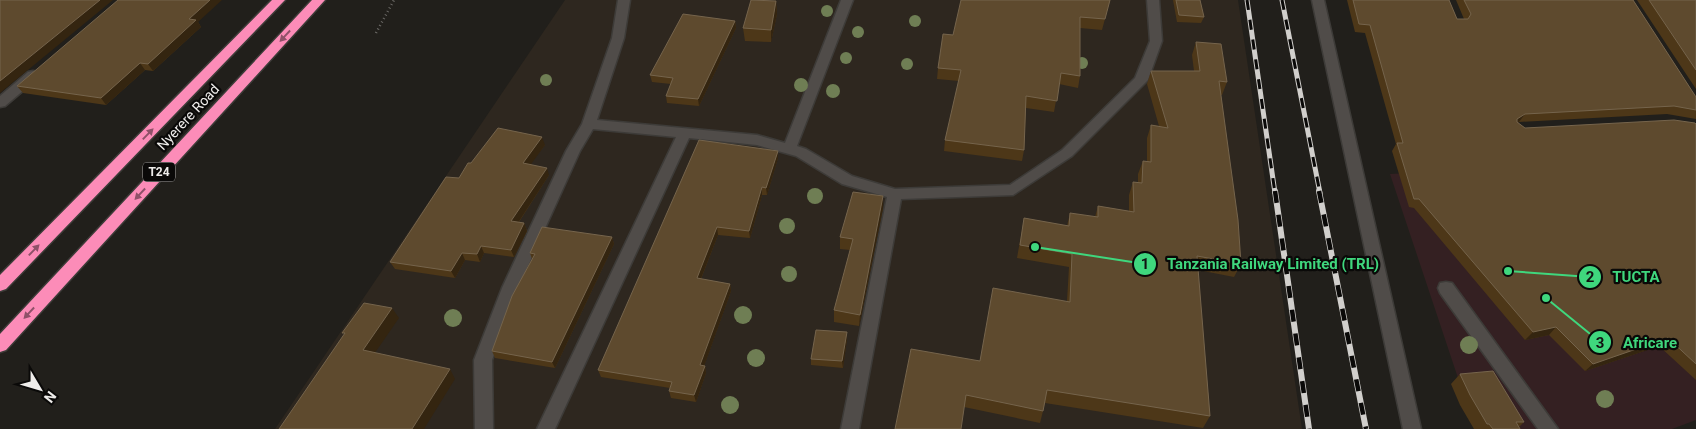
<svg xmlns="http://www.w3.org/2000/svg" width="1696" height="429" viewBox="0 0 1696 429" font-family="Roboto,sans-serif">
<style>
.commercial{fill:#342022}
.built{fill:#2e271f}
.lines{fill:none;stroke-linecap:round;stroke-linejoin:round}
.minor-casing{stroke:#3d3b38;stroke-width:3}
.highway-casing{stroke:#3d3b38;stroke-width:3}
.path{stroke:#706e6b;stroke-width:2.5;stroke-dasharray:1 3;stroke-linecap:butt}
.minor{fill:#504c49;fill-rule:evenodd}
.highway{fill:#fc8cb8;fill-rule:evenodd}
.rail-far1-casing{stroke:#d1cfcc;stroke-width:5}
.rail-casing{stroke:#d1cfcc;stroke-width:6}
.rail-far1{stroke:#0a0908;stroke-width:3;stroke-dasharray:10;stroke-linecap:butt}
.rail{stroke:#0a0908;stroke-width:4.5;stroke-dasharray:12;stroke-linecap:butt}
.tree{fill:#6f7e54}
.wall{fill:#4d3718}
.shaded-wall{fill:#342510}
.building{fill:#5e4a2e;stroke:#75644c}
.oneway{fill:#8f5169}
.labels{text-anchor:middle;stroke-width:4.5;stroke-linejoin:round;paint-order:stroke}
.shield{fill:#0a0908;stroke:#aaa8a6;stroke-width:1}
.shield-label{font-size:12px;font-weight:bold;fill:#eeecea}
.street-label{font-size:14px;fill:#eeecea;stroke:#0a0908}
.leader{fill:none;stroke:#3fd77d;stroke-width:2}
.callout-dot{fill:#3fd77d;stroke:#0a0908;stroke-width:2}
.mark-label{font-size:15px;text-anchor:middle;font-weight:bold;fill:#111}
.callout-label{font-size:15px;text-anchor:middle;font-weight:bold;fill:#3fd77d;stroke:#0a0908;stroke-width:4.5;stroke-linejoin:round;paint-order:stroke}
</style>
<rect width="100%" height="100%" fill="#211f1b"/>
<!-- commercial -->
<path class="commercial" d="M1504,168l192,161v91l-24,9h-197l-85,-255z"/>
<!-- built -->
<path class="built" d="M565,0h673l64,429h-1027z"/>
<g class="lines">
<!-- minor casing -->
<g class="minor-casing">
<path id="minor" d="M618,0h12l-6,38 -27,82 160,15 28,8 56,-143h12l-56,146 9,3 46,27 43,13 115,-4 52,-35 73,-72 15,-37 -3,-41h12l3,41 -14,39 -76,76 -59,39 -112,4 -42,230h-18l46,-232 -45,-13 -46,-28 -39,-11 -68,-7 -134,291h-18l139,-292 -83,-8 -13,22 -62,137 -26,72 1,69h-18l-1,-69 28,-72 64,-137 16,-27 30,-86z
M1312,0h12l97,429h-18z
M33,71l5,1 1,3 -1,3 -33,28 -5,1v-11l28,-24z
M1446,282l6,1 106,146h-20l-98,-136 -2,-5 2,-5z"/>
</g>
<!-- highway casing -->
<g class="highway-casing">
<path id="highway" d="M272,0h13l-279,289 -6,2v-16z
M312,0h13l-319,350 -6,2v-18z"/>
</g>
<!-- path -->
<path class="path" d="M376,33l18,-33"/>
<!-- minor -->
<use href="#minor" class="minor"/>
<!-- highway -->
<use href="#highway" class="highway"/>
<!-- rail-far1 casing -->
<g class="rail-far1-casing">
<path id="rail-far1" d="M1247,0l28,193
M1282,0l38,193"/>
</g>
<!-- rail casing -->
<g class="rail-casing">
<path id="rail" d="M1275,191l34,238
M1319,191l47,238"/>
</g>
<!-- rail-far1 -->
<use href="#rail-far1" class="rail-far1"/>
<!-- rail -->
<use href="#rail" class="rail"/>
</g>
<!-- trees -->
<g class="tree">
<circle cx="827" cy="11" r="6"/>
<circle cx="915" cy="21" r="6"/>
<circle cx="858" cy="32" r="6"/>
<circle cx="846" cy="58" r="6"/>
<circle cx="1082" cy="63" r="6"/>
<circle cx="907" cy="64" r="6"/>
<circle cx="546" cy="80" r="6"/>
<circle cx="801" cy="85" r="7"/>
<circle cx="833" cy="91" r="7"/>
<circle cx="815" cy="196" r="8"/>
<circle cx="787" cy="226" r="8"/>
<circle cx="789" cy="274" r="8"/>
<circle cx="743" cy="315" r="9"/>
<circle cx="453" cy="318" r="9"/>
<circle cx="1469" cy="345" r="9"/>
<circle cx="756" cy="358" r="9"/>
<circle cx="1605" cy="399" r="9"/>
<circle cx="730" cy="405" r="9"/>
</g>
<!-- wall -->
<path class="wall" d="M1110,0l-8,30 -22,-2v48l-2,12 -19,-4 -5,28 -28,-4 -2,42 -2,11 -78,-10 1,-11 14,-59 -22,-2 1,-11 15,-33z
M1173,0h27l4,17 -3,6 -24,-1z
M1347,0h102l8,19h7l-8,-19h177l63,97v22l-29,-5 -148,8 -1,1 7,5 171,-4v256l-37,-34 -74,25 -36,-36 -24,5 -111,-132 -5,-1 -17,-56 4,-7 -31,-111 -10,-1z
M1637,0h59v89z
M776,1l1,13 -6,28 -26,-1 -2,-13z
M735,21l1,7 -37,78 -32,-3 -1,-7 5,-12 -19,-2 -2,-7z
M198,22l3,5 -48,44 -8,-1 -39,35 -83,-12 -6,-7z
M1196,42l31,40 -5,13h-1l20,169 -7,13 -36,-7 12,146 -7,12 -158,-25 -5,20 -76,-16 -69,22 85,-68 87,-60 2,-34 -52,-9 7,-40 43,8 3,-13 25,4 3,-11 31,5v-16l4,-13h5v-8l5,-13h4v-23l4,-13 8,1 -12,-42 4,-13h43l-2,-16z
M545,145l-15,19 19,11 -30,47 5,1 3,8 -13,26 -30,-4 -4,9 -15,-2 -10,18 -60,-9 -5,-7 81,-99z
M778,151v7l-11,37h-5l-12,43 -32,-3 -17,44 29,5 1,7 -27,75h1l1,7 -10,29 -25,-4 -2,-7 1,-3 -69,-11 -3,-7z
M883,196v12l-24,118 -25,-4v-12l16,-60 -10,-1v-12z
M612,237l2,7 -59,124 -60,-10 -3,-7 40,-92 -2,-6z
M847,339l-4,29 -32,-3v-6z
M1460,374l64,48 -5,5 1,2h-46l-14,-24 -9,-21z"/>
<!-- shaded-wall -->
<path class="shaded-wall" d="M100,0h13l-113,93v-12z
M210,0h12l-24,22 3,5 -48,44 -5,-7 41,-45z
M776,1l1,13 -6,28v-12z
M735,21l1,7 -37,78 -1,-7z
M140,63l5,7 -39,35 -5,-7z
M1525,114l-6,8 -8,5 6,-8z
M542,137l3,8 -19,26 -3,-8z
M778,151v7l-11,37 -1,-7z
M547,168l2,7 -35,54 -3,-8z
M762,187v8l-12,43 -1,-7z
M883,196v12l-24,118 1,-11z
M524,223l3,8 -13,26 -3,-7z
M717,227l1,8 -20,51 -1,-8z
M612,237l2,7 -59,124 -3,-6z
M481,246l3,7 -4,9 -3,-8z
M462,253l3,7 -10,18 -4,-7z
M730,284l1,7 -29,81 -2,-7z
M392,308l7,10 -29,42 -7,-10z
M1556,327l-7,8 -24,5 8,-8z
M847,332v7l-4,29 -1,-7z
M1668,338l-9,8 -74,25 8,-7z
M705,366l1,7 -10,29 -2,-7z
M450,369l5,10 -31,50h-12z"/>
<!-- building -->
<path class="building" d="M0,0h100l-100,81z
M118,0h92l-21,19 7,1 -48,44 -8,-1 -39,35 -84,-12z
M751,0l25,1 -5,29 -28,-2z
M961,0h149l-5,19 -25,-2v59l-19,-3 -4,28 -31,-5 -2,54 -79,-10 16,-70 -23,-2 5,-34 10,1z
M1176,0h24l4,17 -25,-2z
M1353,0h96l8,19h11l3,-5 -7,-14h169l63,97v13l-22,-4 -149,8 -8,5v3l8,6 149,-8 21,3 1,1v240l-28,-26 -75,26 -37,-37 -23,5 -114,-133h-5l-17,-56h6l-33,-118 -11,-1z
M1649,0h47v70z
M683,14l52,7 -37,78 -32,-3 7,-18 -23,-3z
M1196,42l25,2 6,38 -8,-1 19,139 3,44 -44,-8 13,160 -163,-26 -4,21 -77,-16 -5,34h-66l16,-80 69,12 13,-73 77,14 2,-48 -52,-9 4,-27 45,8 1,-13 28,4v-11l36,6 -1,-30 9,1 1,-22 8,1v-37l17,3 -17,-57h49z
M498,128l44,9 -19,26 24,5 -36,53 13,2 -13,27 -30,-4 -4,8 -15,-1 -11,18 -61,-9 56,-85 13,1 9,-15h3z
M699,140l79,11 -12,37 -4,-1 -13,44 -32,-4 -20,51 33,6 -30,81 5,1 -11,29 -25,-4 3,-9 -74,-12z
M853,192l30,4 -23,119 -26,-5 19,-71 -13,-2z
M542,227l70,10 -60,125 -60,-11 20,-55 23,-42 -5,-1z
M364,303l28,5 -29,42 87,19 -38,60h-133l66,-96h-3z
M816,330l31,2 -5,29 -31,-2z
M1493,371l31,51h-8l4,7h-27l-4,-5h-2l-17,-29 -10,-21z"/>
<!-- one-way arrows -->
<defs><path id="oneway-solid" d="M-6-.8H1V-3.2L6.5 0L1 3.2V.8H-6Z" transform="scale(1.25)"/></defs>
<g class="oneway">
<use href="#oneway-solid" transform="translate(285 36) rotate(133)"/>
<use href="#oneway-solid" transform="translate(148 134) rotate(-46)"/>
<use href="#oneway-solid" transform="translate(140 194) rotate(133)"/>
<use href="#oneway-solid" transform="translate(34 250) rotate(-46)"/>
<use href="#oneway-solid" transform="translate(29 313) rotate(133)"/>
</g>
<g class="labels">
<!-- shield labels -->
<rect class="shield" x="143" y="162.5" width="32" height="19" rx="4"/>
<g class="shield-label">
<text x="159" y="176">T24</text>
</g>
<!-- street labels -->
<g class="street-label">
<text transform="translate(188 117) rotate(-47)" y="5">Nyerere Road</text>
</g>
</g>
<!-- callouts -->
<path class="leader" d="M1035 247L1145 264M1508 271L1590 277M1546 298L1600 342"/>
<g class="callout-dot">
<circle cx="1035" cy="247" r="5"/>
<circle cx="1508" cy="271" r="5"/>
<circle cx="1546" cy="298" r="5"/>
<circle cx="1145" cy="264" r="12"/>
<circle cx="1590" cy="277" r="12"/>
<circle cx="1600" cy="342" r="12"/>
</g>
<g class="mark-label">
<text x="1145" y="269">1</text>
<text x="1590" y="282">2</text>
<text x="1600" y="348">3</text>
</g>
<g class="callout-label">
<text x="1273" y="269">Tanzania Railway Limited (TRL)</text>
<text x="1636" y="282">TUCTA</text>
<text x="1650" y="348">Africare</text>
</g>
<!-- north arrow -->
<g transform="translate(40 389) rotate(128)" stroke="#0a0908" stroke-width="4" paint-order="stroke">
<path d="M0-4L9 19L0 12L-9 19Z" fill="#eeecea"/>
<text y="-8" font-size="14" font-weight="bold" text-anchor="middle" fill="#eeecea">N</text>
</g>
</svg>
